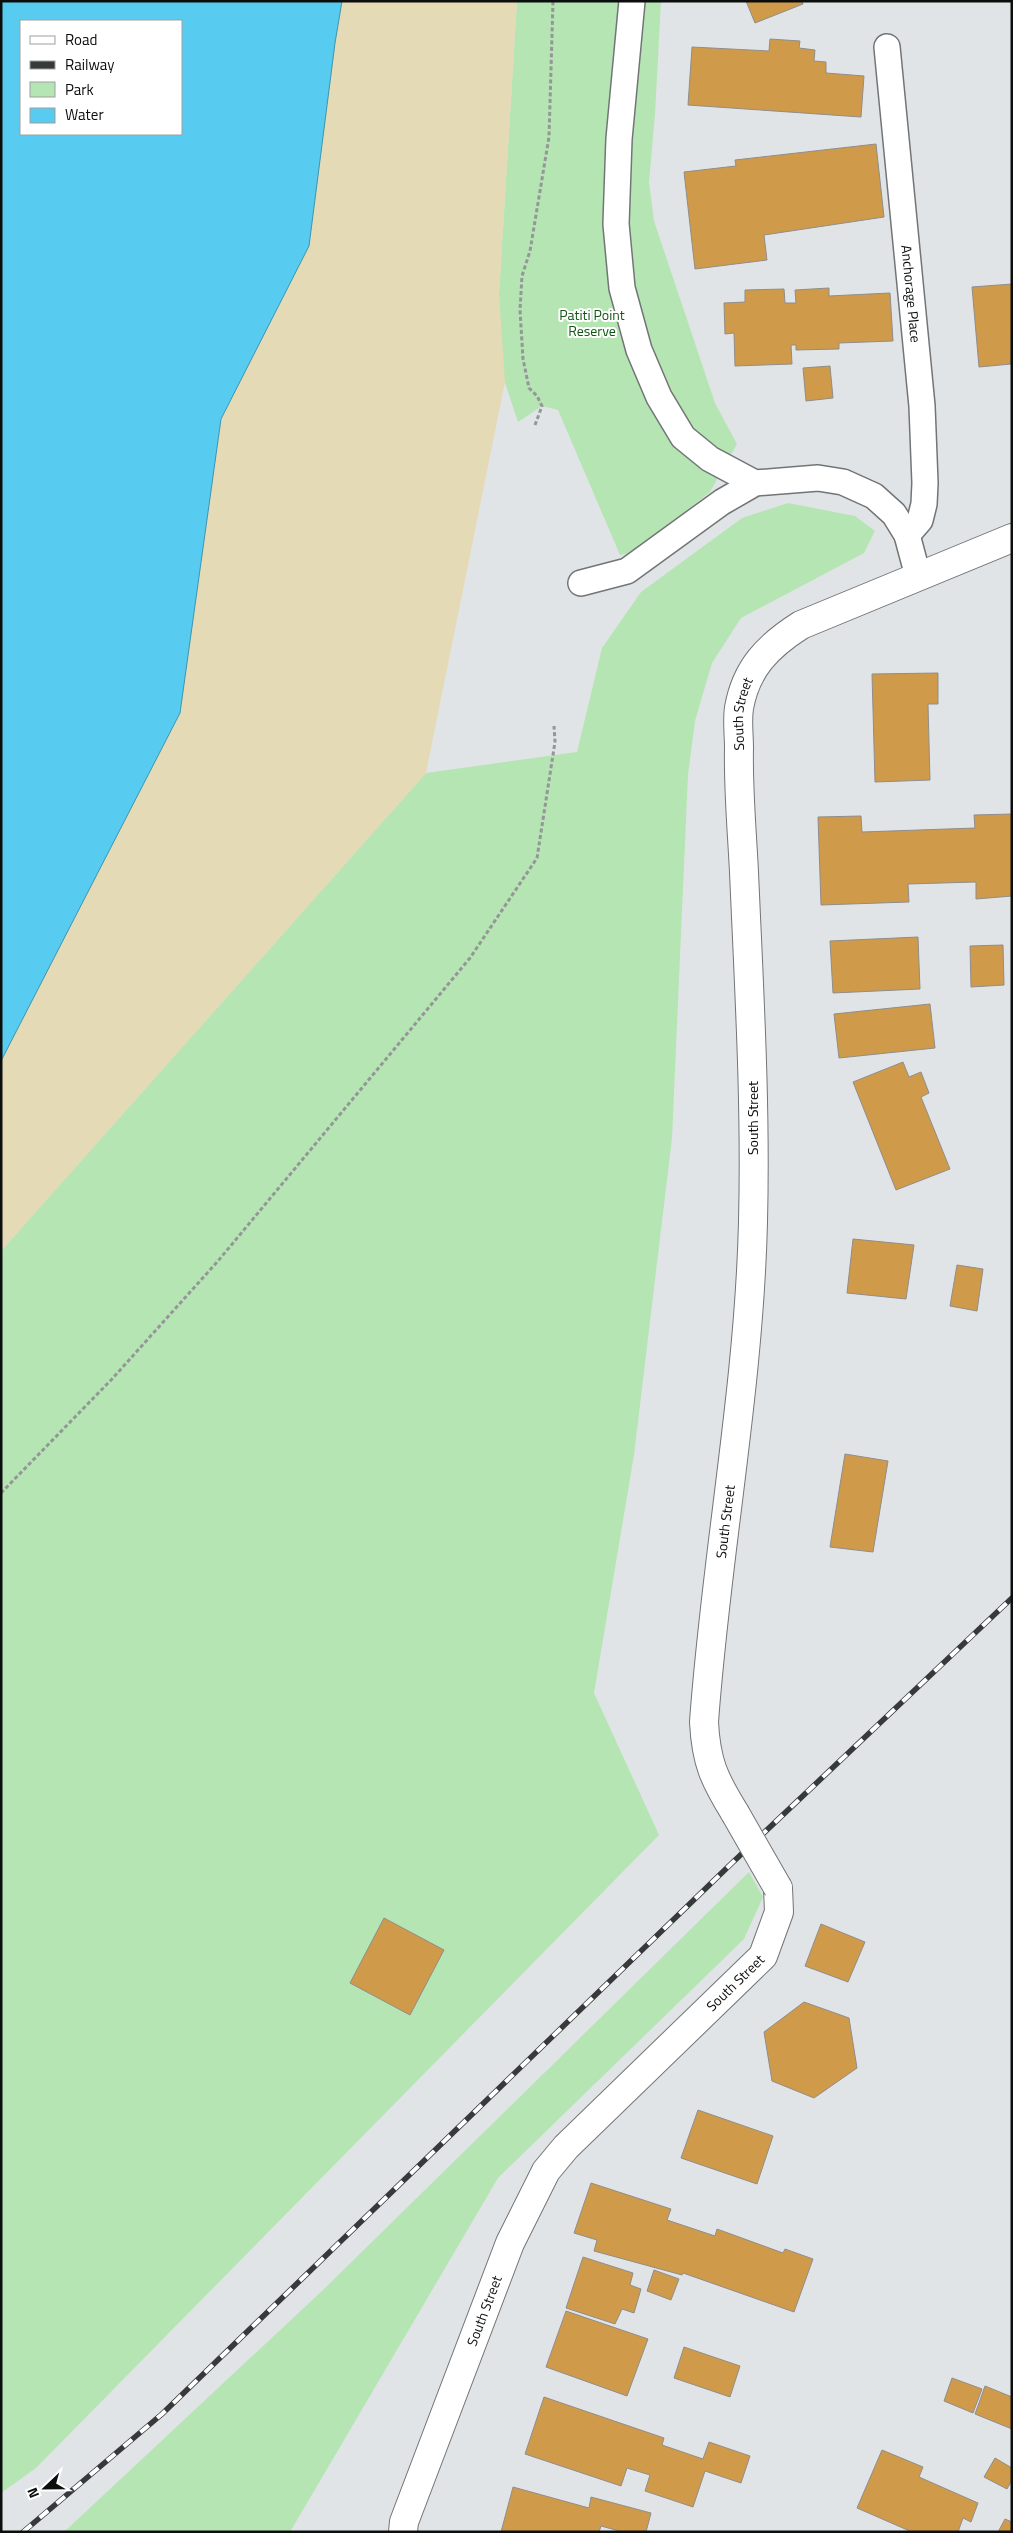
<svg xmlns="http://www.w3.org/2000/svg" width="1013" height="2533" viewBox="0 0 1013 2533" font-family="'Titillium Web',sans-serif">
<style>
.green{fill:#b5e5b2}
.sand{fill:#e4dab5}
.water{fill:#57ccf0;stroke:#4093ac;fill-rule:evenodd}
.building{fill:#cf9a4a;stroke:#908d8a}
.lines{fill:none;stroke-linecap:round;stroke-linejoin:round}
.lane-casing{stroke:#727577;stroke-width:28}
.street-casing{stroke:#727577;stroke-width:30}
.path{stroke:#949698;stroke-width:3;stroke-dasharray:4 2.5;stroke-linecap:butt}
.lane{stroke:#fff;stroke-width:25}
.street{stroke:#fff;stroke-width:28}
.rail-casing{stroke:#373a3a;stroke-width:5.5}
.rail{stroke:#fff;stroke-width:4;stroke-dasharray:11;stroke-linecap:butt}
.street-bridge-casing{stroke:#727577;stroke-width:30;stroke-linecap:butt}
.street-bridge{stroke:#fff;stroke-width:28}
.labels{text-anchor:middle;stroke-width:4;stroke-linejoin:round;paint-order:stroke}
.street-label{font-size:14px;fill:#0c0e0e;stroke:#fff}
.park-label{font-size:14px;fill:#115413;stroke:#fff}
</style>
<rect width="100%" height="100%" fill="#e1e4e7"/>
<!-- green -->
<path class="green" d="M517,1h144l-6,113 -6,68 5,39 61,182 22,41 -27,48 -77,61 -13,2 -62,-145 -16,-4 -24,16 -15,-45 -4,-83z
M788,503l67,13 20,15 -11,22 -123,65 -29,45 -17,58 -7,54 -16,363 -38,317 -40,238 65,142 -623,633 -35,25v-1242l425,-478 151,-21 25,-104 39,-56 101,-74z
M749,1872l14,25 -19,42 -246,239 -208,354h-226l259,-242z"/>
<!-- sand -->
<path class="sand" d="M342,1h175l-18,293 6,88 -79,391 -425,478v-190l179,-348 41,-294 88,-173 26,-203z"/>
<!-- water -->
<path class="water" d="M1,1h341l-7,42 -26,203 -88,173 -41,294 -179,348zM21,21h160v113h-160z"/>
<!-- building -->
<path class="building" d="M746,1h56l1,3 -48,19z
M770,39l30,2 -1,7 16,2 -1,11 12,1v11l38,3 -3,41 -173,-12 4,-58 77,4z
M876,144l8,73 -120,18 3,25 -72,9 -11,-97 52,-6 -1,-6z
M1012,284l-1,80 -32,3 -7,-80z
M829,288v8l61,-3 3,48 -54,2v6l-43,1v-5h-5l1,19 -57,2 -1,-33 -9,1 -1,-31 21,-1v-12l39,-1 1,14h11l-1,-13z
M830,366l3,32 -27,3 -3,-33z
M938,673v31h-10l2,76 -55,2 -3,-108z
M1012,814v82l-36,3v-17l-68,2 1,18 -88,3 -3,-88 43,-1 1,16 113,-4 -1,-13z
M918,937l2,52 -87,4 -3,-52z
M1003,945l1,40 -33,2 -1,-41z
M930,1004l5,44 -96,10 -5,-44z
M903,1062l6,15 12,-5 8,21 -8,4 29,72 -54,21 -43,-108z
M853,1239l61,6 -8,54 -59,-6z
M957,1265l26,4 -6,42 -27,-5z
M845,1454l43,7 -15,91 -43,-5z
M384,1918l60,32 -34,65 -60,-32z
M821,1924l44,18 -17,40 -43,-16z
M804,2002l45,16 8,50 -43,30 -42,-17 -8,-49z
M698,2110l75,26 -16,48 -76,-26z
M591,2183l80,26 -4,11 48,16 2,-7 66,24 2,-4 28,10 -19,53 -111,-39 -1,2 -88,-24 3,-11 -23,-7z
M583,2257l50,16 -3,12 11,4 -7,24 -12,-4 -7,15 -49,-16z
M654,2270l25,9 -8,21 -24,-9z
M566,2311l82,28 -21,57 -81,-29z
M684,2347l56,19 -10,31 -56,-19z
M952,2378l30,11 -9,24 -29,-12z
M985,2386l27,11v32l-37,-15z
M544,2397l120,41 -2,7 41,14 6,-17 41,14 -9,27 -36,-12 -12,36 -48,-16 5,-16 -23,-7 -6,18 -96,-32z
M882,2450l41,17 -4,10 59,26 -7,19 -8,-4 -5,14h-46l-55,-24z
M995,2458l17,10v12l-5,9 -23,-12z
M513,2487l76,21 2,-11 60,16 -5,19h-23l-22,-6 -2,6h-98z
M1005,2519l7,3v10h-14z"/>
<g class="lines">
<!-- lane casing -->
<g class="lane-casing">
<g id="lane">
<path d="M632,1l-13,138 -3,85 6,64 17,62 20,47 24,40 27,22 45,24"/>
<path id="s1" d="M887,47l35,359 3,77 -1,21 -4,16 -13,15"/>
<path d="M581,583l46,-12 95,-69 33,-19 63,-5 25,4 31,14 20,18 13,21 11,41"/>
</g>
</g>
<!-- street casing -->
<g class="street-casing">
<g id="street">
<path id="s2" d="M735,1813c-21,-34 -29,-51 -31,-91 12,-167 45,-332 49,-500 3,-117 -4,-234 -9,-350 -2,-41 -6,-83 -5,-124 0,-13 -2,-27 0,-40 7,-40 29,-62 62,-83l211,-87"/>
<path id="s3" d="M403,2532l1,-10 106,-279 36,-72 20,-24 197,-191 16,-44 -1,-24"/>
</g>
</g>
<!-- path -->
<path class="path" d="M535,425l7,-19 -5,-10 -8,-8 -6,-29 -3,-49 2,-34 8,-25 19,-114 4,-136
M1,1493l111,-114 106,-118 252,-303 67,-100 18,-116 -1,-16"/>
<!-- lane -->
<use href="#lane" class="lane"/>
<!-- street -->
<use href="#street" class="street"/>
<!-- rail casing -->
<g class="rail-casing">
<path id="rail" d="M23,2532l139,-118 570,-551 280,-265"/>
</g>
<!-- rail -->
<use href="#rail" class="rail"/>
<!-- street-bridge casing -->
<g class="street-bridge-casing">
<path id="street-bridge" d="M735,1813l43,75"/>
</g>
<!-- street-bridge -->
<use href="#street-bridge" class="street-bridge"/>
</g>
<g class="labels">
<!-- street labels -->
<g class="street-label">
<text dy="5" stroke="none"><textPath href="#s1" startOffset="248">Anchorage Place</textPath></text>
<text dy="5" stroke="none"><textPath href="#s2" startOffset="1109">South Street</textPath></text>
<text transform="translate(753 1118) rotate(-90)" y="5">South Street</text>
<text dy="5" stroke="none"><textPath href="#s2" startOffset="299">South Street</textPath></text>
<text dy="5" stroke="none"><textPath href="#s3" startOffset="656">South Street</textPath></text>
<text dy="5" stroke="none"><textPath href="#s3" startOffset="236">South Street</textPath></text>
</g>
<!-- park labels -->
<g class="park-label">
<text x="592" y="320">Patiti Point<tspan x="592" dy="16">Reserve</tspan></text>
</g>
</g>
<!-- border -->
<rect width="1013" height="2533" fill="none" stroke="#0c0e0e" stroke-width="5"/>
<!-- legend -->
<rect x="20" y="20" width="162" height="115" fill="#ffffff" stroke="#9e9f9f"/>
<rect x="30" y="36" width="25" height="8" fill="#ffffff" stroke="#9e9f9f"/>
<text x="65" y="45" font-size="15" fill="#0c0e0e">Road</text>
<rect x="30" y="61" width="25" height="8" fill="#373a3a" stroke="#9e9f9f"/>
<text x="65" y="70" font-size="15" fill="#0c0e0e">Railway</text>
<rect x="30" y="82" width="25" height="15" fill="#b5e5b2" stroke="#9e9f9f"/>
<text x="65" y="95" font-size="15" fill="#0c0e0e">Park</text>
<rect x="30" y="108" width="25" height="15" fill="#57ccf0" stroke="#9e9f9f"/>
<text x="65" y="120" font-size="15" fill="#0c0e0e">Water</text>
<!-- north arrow -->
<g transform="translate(45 2488) rotate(248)" stroke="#ffffff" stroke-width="4" paint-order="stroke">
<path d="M0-4L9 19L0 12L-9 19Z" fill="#0c0e0e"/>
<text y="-8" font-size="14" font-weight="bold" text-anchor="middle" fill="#0c0e0e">N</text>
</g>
</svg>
